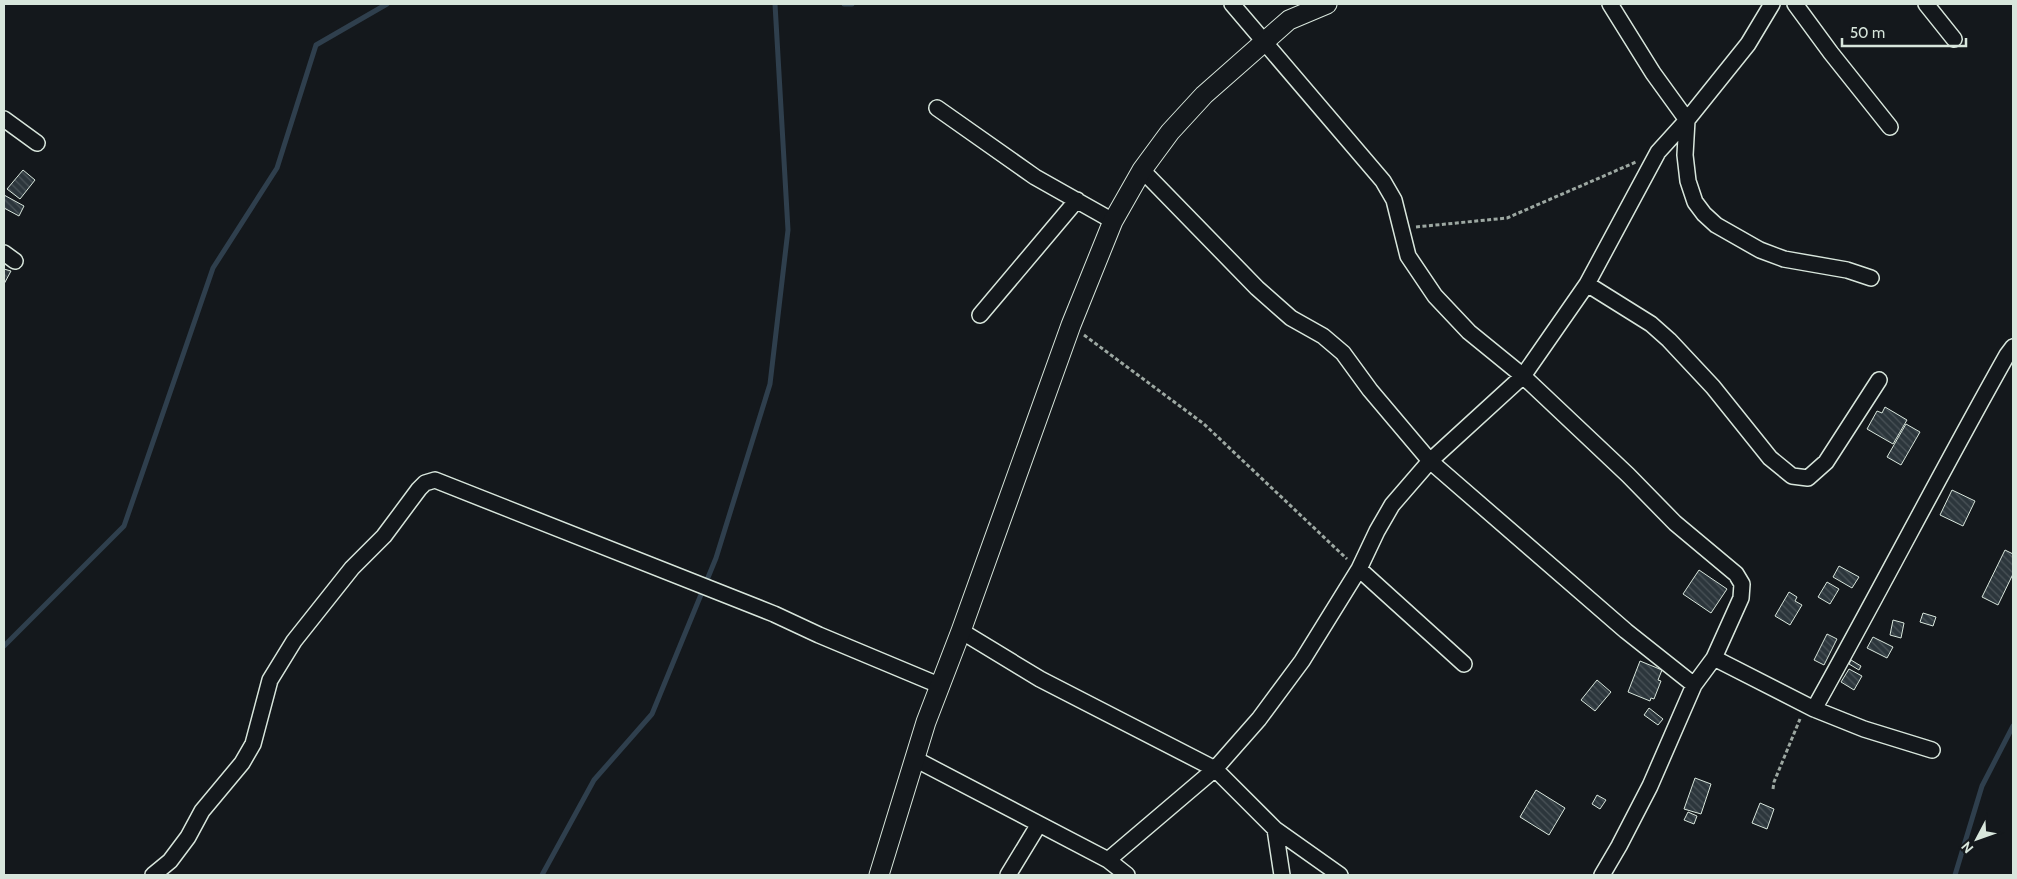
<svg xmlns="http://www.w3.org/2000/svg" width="2017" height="879" viewBox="0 0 2017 879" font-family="Cabin,sans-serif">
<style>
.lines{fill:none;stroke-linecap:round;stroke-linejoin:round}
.stream{stroke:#2f3f4d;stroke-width:5}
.building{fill:url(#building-back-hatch);stroke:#d8e6dc}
.minor-casing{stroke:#d8e6dc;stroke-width:18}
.tertiary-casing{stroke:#d8e6dc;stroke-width:21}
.path{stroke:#9da8a2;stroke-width:3;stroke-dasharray:4 2.5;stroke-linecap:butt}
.minor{stroke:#14181c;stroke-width:15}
.tertiary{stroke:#14181c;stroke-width:19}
</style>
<defs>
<pattern id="building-back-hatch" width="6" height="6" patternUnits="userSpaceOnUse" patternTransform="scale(1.25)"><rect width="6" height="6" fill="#2c363c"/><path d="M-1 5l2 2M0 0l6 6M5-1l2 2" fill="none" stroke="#4a5358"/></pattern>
</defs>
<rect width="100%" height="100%" fill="#14181c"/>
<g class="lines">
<!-- stream -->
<path class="stream" d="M844,4h8
M4,646l120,-120 89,-258 64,-100 39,-123 71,-41
M542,875l52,-95 58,-66 64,-156 54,-174 18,-154 -13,-226
M1955,875l27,-89 31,-60"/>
</g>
<!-- building -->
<path class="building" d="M23,170l12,10 -15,19 -13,-10z
M4,195l20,11 -5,10 -15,-8z
M4,269l7,2 -7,13z
M1885,407l22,13 -14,24 -26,-15 10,-18 5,2z
M1906,424l14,8 -19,33 -14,-8z
M1952,490l23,11 -12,25 -23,-11z
M2005,550l8,4v20l-15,31 -16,-8z
M1839,566l20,11 -7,11 -19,-11z
M1699,570l28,19 -16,24 -28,-19z
M1827,582l12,7 -9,15 -12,-7z
M1789,592l8,5 -2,4 7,4 -12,20 -15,-9z
M1923,613l13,4 -3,9 -13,-4z
M1893,620l11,3 -3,15 -11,-3z
M1827,634l10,5 -13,26 -10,-5z
M1873,637l20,10 -6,11 -20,-10z
M1851,660l10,6 -2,4 -10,-6z
M1640,661l22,9 -4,10 3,1 -7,18 -3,-1 -1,3 -22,-9z
M1849,669l13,7 -8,14 -13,-8z
M1597,680l14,12 -16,19 -14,-11z
M1649,708l14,11 -5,6 -14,-10z
M1695,778l16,6 -10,30 -17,-5z
M1536,790l29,18 -16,27 -29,-18z
M1597,795l9,5 -6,9 -8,-5z
M1760,803l14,6 -7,20 -15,-6z
M1688,812l9,4 -3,8 -10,-4z"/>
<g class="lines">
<!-- minor casing -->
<g class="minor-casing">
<path id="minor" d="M1232,4l151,177 11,19 14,56 27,40 34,36 54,44 105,99 47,48 61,51 6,10 -1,14 -27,60 -20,27 -44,101 -31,60 -17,29
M1610,4l43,69 34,47 -2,35 3,26 7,21 9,12 12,11 44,25 24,9 63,11 24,8
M1795,4l36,49 59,74
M1926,4l28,35
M937,108l98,69 78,44
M4,119l33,24
M1142,170l115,118 34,30 32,18 20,17 27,37 60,71 196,170 68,54
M4,253l11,8
M1587,284l64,40 18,16 44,47 57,71 22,18 16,2 18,-16 53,-82
M980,315l97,-115
M1359,569l105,95
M961,631l79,48 175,90 60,60 65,46
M1714,658l100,51 50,20 68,21
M1814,709c66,-118 127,-237 193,-354l6,-8
M915,759l193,101 19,15
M1275,829l7,46
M1108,860l107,-91 44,-50 43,-58 57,-92 18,-38 15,-26 38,-44 93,-85 64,-92 71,-132 29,-32 61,-76 24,-40
M153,875l17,-14 18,-24 14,-26 40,-48 11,-19 17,-64 24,-39 58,-73 32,-32 35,-47 6,-6 10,-3 339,134 45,21 122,51
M1008,875l31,-51"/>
</g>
<!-- tertiary casing -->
<g class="tertiary-casing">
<path id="tertiary" d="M879,875l47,-153 35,-91 110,-306 42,-104 29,-51 28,-38 34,-37 85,-75 38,-16"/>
</g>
<!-- path -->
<path class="path" d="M1416,227l91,-9 129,-56
M1084,335l120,89 143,135
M1773,789l1,-7 26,-63"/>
<!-- minor -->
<use href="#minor" class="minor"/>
<!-- tertiary -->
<use href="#tertiary" class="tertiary"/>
</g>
<!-- border -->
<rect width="2017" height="879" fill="none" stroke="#d8e6dc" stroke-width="10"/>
<!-- north arrow -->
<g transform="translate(1977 839) rotate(229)" stroke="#14181c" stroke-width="4" paint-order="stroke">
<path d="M0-4L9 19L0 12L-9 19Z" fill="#d8e6dc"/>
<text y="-8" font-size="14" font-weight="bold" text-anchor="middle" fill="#d8e6dc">N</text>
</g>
<!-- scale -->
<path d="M1842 38v8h124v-8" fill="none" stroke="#d8e6dc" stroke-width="2.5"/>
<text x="1850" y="38" font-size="15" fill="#d8e6dc" stroke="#14181c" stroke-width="4" paint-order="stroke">50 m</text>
</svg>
